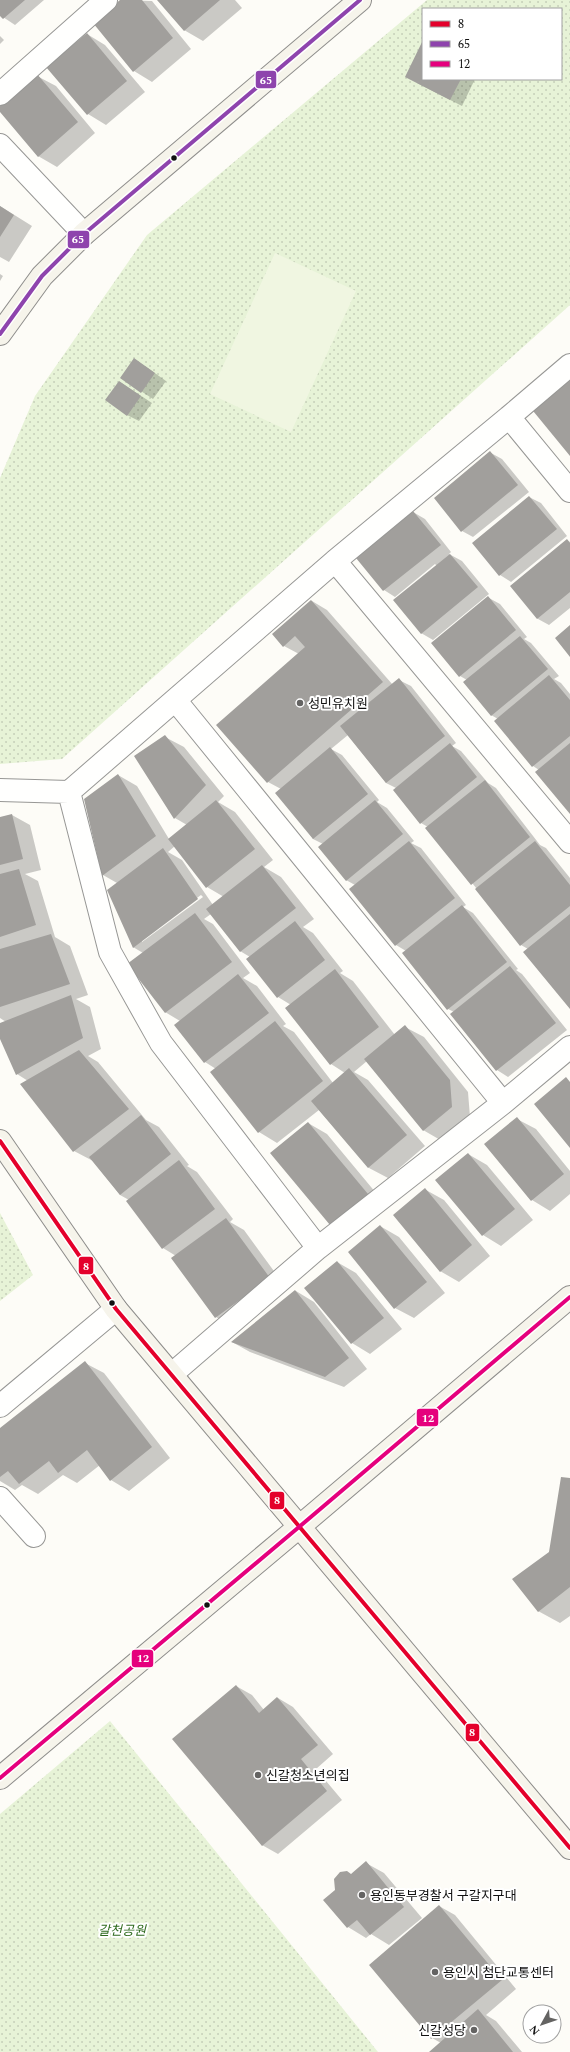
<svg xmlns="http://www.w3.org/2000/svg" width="570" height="2052" viewBox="0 0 570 2052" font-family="Spectral,'Noto Sans KR',serif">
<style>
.park{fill:url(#park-dots);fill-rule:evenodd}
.pitch{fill:#f0f6e1}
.shadow{fill:#0003;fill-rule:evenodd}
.building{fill:#a19f9c}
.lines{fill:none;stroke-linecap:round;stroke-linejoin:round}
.street-casing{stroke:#979795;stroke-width:24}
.secondary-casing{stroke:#8e8d8b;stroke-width:24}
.street{stroke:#fffffe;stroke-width:22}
.secondary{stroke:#f6f4eb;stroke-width:22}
.bus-1-casing{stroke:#fff;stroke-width:7}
.bus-2-casing{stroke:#fff;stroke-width:7}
.bus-3-casing{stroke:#fff;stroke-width:7}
.bus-1{stroke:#e4002b;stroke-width:4}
.bus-2{stroke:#8e44ad;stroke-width:4}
.bus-3{stroke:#e5007d;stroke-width:4}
.bus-dot{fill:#111;stroke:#fff;stroke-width:1.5}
.poi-dot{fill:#646362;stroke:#fff;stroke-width:1.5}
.labels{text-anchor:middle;stroke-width:4;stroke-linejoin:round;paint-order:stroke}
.poi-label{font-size:13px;fill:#111;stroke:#fff;text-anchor:start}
.park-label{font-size:13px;font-style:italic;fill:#2f6b1f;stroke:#fff}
.line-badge{stroke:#fff;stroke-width:1.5}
.badge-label{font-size:11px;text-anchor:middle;font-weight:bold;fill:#fff}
</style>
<defs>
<pattern id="park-dots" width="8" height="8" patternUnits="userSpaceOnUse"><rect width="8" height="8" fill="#e7f3d7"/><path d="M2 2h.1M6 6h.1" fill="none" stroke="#c5cfb8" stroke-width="1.8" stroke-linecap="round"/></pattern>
</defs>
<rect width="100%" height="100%" fill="#fdfcf7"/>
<!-- park -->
<path class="park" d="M427,0h143v305l-508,454 -62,5v-286l35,-82 112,-161zM423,9h138v70h-138z
M0,1213l33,62 -33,26z
M110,1721l268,331h-378v-238z"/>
<!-- pitch -->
<path class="pitch" d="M275,253l81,38 -65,141 -81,-38z"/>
<!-- shadow -->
<path class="shadow" d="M0,0h44l-29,25 -15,-10z
M122,0l30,1 39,48 -39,33 -18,-11z
M159,0h76l7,8 -39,33 -19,-11z
M87,34l18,11 40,47 -39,33 -18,-11z
M0,36l4,4 -4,4z
M423,43v36h52l-13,27 -45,-23z
M37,76l19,10 39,47 -38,34 -19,-11 -38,-46v-3z
M0,206l32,20 -23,36 -9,-5z
M0,274l3,2 -3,5z
M145,366l21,15 -13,18 -32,-21z
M120,382l32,21 -13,18 -12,-6z
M491,453l11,6 27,33 -56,45 -11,-6z
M529,497l12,6 26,33 -56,46 -11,-7 -27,-32z
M413,512l12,7 26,33 -2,2 13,7 27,33 -56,46 -12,-7 16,-67 -2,-2 -40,33 -11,-7 -27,-32z
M567,540l3,2v66l-21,17 -11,-6 -27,-33z
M489,598l11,6 27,33 -3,2 7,4 28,33 -5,3 7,4 9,11v118l-31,-42 -6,-4 -35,-47 -7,-4 -24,-35 -7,-4z
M312,601l15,9 66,75 6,-5 12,6 45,57 -4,3 9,5 27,32 8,5 44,57 6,3 24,30v130l-42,-59 -7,-4 -93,-118 -7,-4 -25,-35 -10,-5 -38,-48 -17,14 11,6 37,45 -2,2 10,6 27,33 -3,2 10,5 45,57 -3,2 10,6 45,56 -2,1 6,4 45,56 -59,47 -11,-7 -45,-56 2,-2 -6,-3 -42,-58 -10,-6 -41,-60 -9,-5 -23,-36 -10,-5 -32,-50 -13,-7 31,-128 -15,-8 -11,-12z
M165,737l19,10 40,49 -6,6 17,10 38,48 -9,7 17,10 33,42 -11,8 10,6 30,38 -3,2 13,8 42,54 10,-8 19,10 44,55 2,25 -28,24 -19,-11 -56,-69 -13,11 14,8 57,66 -37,32 -19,-10 -50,-58 -42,33 -18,-11 -43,-63 -11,-7 -25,-41 -15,-9 -22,-59 -10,-6 -16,-64 -14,-8 -18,-75 33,-25 19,11 32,53 18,-14 -12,-7zM175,846l32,41 17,10 -11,8 -31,-45 -14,-8zM201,895l2,2 -61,45v-3zM211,914l29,37 10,6 28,40 13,8 40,59 14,9 -12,10 -39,-51 -11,-6 3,-2 -29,-38 -14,-8 7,-5 -37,-49 -9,-5z
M12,815l18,10 11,45 -16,4 13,7 17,56 15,9 18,49 -12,4 14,8 11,42 -13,7 10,6 48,58 13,7 30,38 -2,1 10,6 36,47 -3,3 14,8 43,59 -53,39 -18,-11 -40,-61 -13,-8 -34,-48 -9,-5 -27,-34 -19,-10 -46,-70 -11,-7 -17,-37v-13l6,-2 -6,-4v-200z
M517,1119l19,10 34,42v23l-20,17 -18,-11z
M308,1123l19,11 59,71 -37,30 -78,-82z
M468,1154l19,11 46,55 -32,26 -18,-11 -46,-55z
M426,1190l18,10 46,56 -31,26 -19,-11z
M380,1226l19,11 46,56 -31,25 -19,-10z
M337,1262l19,11 46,56 -32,25 -18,-11 -47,-55z
M296,1291l18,11 53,67 -23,18 -94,-35 -18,-10z
M85,1363l19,10 66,85 -41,33 -18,-11 -11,-15 -23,18 -14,-8 -25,19 -16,-9 -7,5 -15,-9v-51z
M570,1479v137l-10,7 -22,-12z
M236,1686l16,9 12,15 14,-12 15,9 40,47 -17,15 26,31 -64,54 -16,-9z
M366,1863l18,10 38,45 -33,27 -18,-11 -5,4 -18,-11 -12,-36z
M439,1906l16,9 61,74 -30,26 10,6 26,31h-91l10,-9 -9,-5 -62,-73z"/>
<!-- building -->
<path class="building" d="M0,0h25l-22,19 -3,-3z
M120,0h22l31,38 -40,34 -40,-49z
M157,0h63l-36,31z
M87,33l40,48 -40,34 -41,-48z
M423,40v39h38l-11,21 -45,-23z
M37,74l41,48 -40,35 -38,-45v-6z
M0,206l14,9 -14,22z
M134,358l21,15 -14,20 -21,-15z
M570,372v84l-41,-50z
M119,381l22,15 -14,20 -22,-16z
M490,451l28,34 -57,47 -27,-34z
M529,496l28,33 -58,47 -27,-33z
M413,511l28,34 -58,46 -27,-33z
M567,539l3,4v49l-33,27 -27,-33z
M450,554l28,33 -57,47 -28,-34z
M488,596l28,34 -57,47 -28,-34z
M311,600l72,82 -116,101 -51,-58 89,-78 -10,-11 -12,11 -11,-13z
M570,625v32l-15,-19z
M520,636l28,33 -57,47 -28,-34z
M549,675l21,25v36l-38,31 -38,-46z
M399,678l46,58 -59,47 -46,-57z
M165,735l41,50 -32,34 -40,-63z
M450,743l27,34 -57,47 -27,-34z
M570,743v71l-35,-42z
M330,747l38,47 -55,45 -38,-46z
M118,774l38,62 -54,40 -18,-77z
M485,780l45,57 -59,48 -46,-57z
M216,800l39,49 -49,39 -38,-49z
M375,800l28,34 -57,47 -28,-34z
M12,814l11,45 -23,6v-48z
M409,841l46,57 -60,48 -46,-57z
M535,841l35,44v21l-50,40 -45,-57z
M163,848l35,51 -65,49 -26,-58z
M262,865l34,43 -56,44 -34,-43z
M19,869l17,56 -36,12v-63z
M462,905l45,57 -60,48 -45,-57z
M195,913l37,49 -67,51 -38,-49z
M570,914v95l-47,-57z
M295,921l30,39 -48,38 -31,-39z
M51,934l19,50 -70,23v-58z
M510,966l46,57 -60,48 -46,-57z
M335,969l44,58 -49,38 -45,-57z
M238,974l31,39 -65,50 -30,-38z
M71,995l12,43 -67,37 -16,-36v-16z
M275,1021l48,60 -65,52 -48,-61z
M405,1025l45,55 2,27 -29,24 -59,-72z
M79,1050l50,59 -56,43 -53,-68z
M349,1068l58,67 -39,33 -57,-67z
M566,1077l4,5v66l-36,-44z
M141,1115l30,39 -51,41 -31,-38z
M517,1117l47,57 -33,27 -47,-57z
M308,1122l60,72 -38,31 -60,-72z
M468,1153l47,56 -33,27 -47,-56z
M179,1160l36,49 -53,40 -36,-48z
M425,1188l47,57 -32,27 -47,-57z
M226,1218l44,60 -55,40 -44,-60z
M380,1225l47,57 -33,27 -46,-57z
M337,1261l47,57 -33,26 -47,-56z
M295,1290l54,68 -24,19 -94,-35z
M85,1361l67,86 -42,34 -23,-31 -29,23 -9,-12 -30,23 -11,-13 -8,6v-49z
M561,1477l9,1v109l-32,25 -26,-33 37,-27z
M236,1685l23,28 18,-16 41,48 -17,14 26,32 -65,55 -90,-107z
M366,1861l38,46 -34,28 -13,-15 -10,8 -24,-28 12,-10 -1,-11 6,-7 7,-1 4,3z
M439,1905l63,75 -71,59 -62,-74z
M478,2009l35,43h-84z"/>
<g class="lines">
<!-- street casing -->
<g class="street-casing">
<path id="street" d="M0,94l106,-94
M0,145l84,89
M509,417l61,-52
M335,561l235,281
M176,701l327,402
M0,790l69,2 266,-231 174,-144 61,74
M69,792l41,160 51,91 157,205 185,-145 67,-56
M172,1374l146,-126
M0,1406l116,-97
M0,1498l34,38"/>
</g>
<!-- secondary casing -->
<g class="secondary-casing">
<path id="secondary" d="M0,334l42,-58 42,-42 276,-234
M0,1141l116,168 454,539
M0,1778l299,-251 271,-230"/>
</g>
<!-- street -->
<use href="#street" class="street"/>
<!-- secondary -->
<use href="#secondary" class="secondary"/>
<!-- bus-1 casing -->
<g class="bus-1-casing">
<path id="bus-1" d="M0,1141l116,168 454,539"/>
</g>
<!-- bus-2 casing -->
<g class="bus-2-casing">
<path id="bus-2" d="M0,334l42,-58 42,-42 276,-234"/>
</g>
<!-- bus-3 casing -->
<g class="bus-3-casing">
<path id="bus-3" d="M0,1778l299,-251 271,-230"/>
</g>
<!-- bus-1 -->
<use href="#bus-1" class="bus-1"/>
<!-- bus-2 -->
<use href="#bus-2" class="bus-2"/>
<!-- bus-3 -->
<use href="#bus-3" class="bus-3"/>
</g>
<!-- markers -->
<g class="bus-dot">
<circle cx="174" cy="158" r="3.5"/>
<circle cx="112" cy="1303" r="3.5"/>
<circle cx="207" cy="1605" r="3.5"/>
</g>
<g class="poi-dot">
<circle cx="300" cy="703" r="4"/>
<circle cx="258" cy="1775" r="4"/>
<circle cx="362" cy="1895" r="4"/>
<circle cx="435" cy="1972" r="4"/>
<circle cx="474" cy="2030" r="4"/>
</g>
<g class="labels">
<!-- poi labels -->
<g class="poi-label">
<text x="308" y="708">성민유치원</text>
<text x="266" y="1780">신갈청소년의집</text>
<text x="370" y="1900">용인동부경찰서 구갈지구대</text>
<text x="443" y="1977">용인시 첨단교통센터</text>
<text x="466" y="2035" text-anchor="end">신갈성당</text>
</g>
<!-- park labels -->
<g class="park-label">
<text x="122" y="1935">갈천공원</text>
</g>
</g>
<g class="line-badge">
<rect x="255" y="70" width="22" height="19" rx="4" fill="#8e44ad"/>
<rect x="67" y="230" width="23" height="19" rx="4" fill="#8e44ad"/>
<rect x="78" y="1256" width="16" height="19" rx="4" fill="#e4002b"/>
<rect x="416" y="1408" width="23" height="19" rx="4" fill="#e5007d"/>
<rect x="269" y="1491" width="16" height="19" rx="4" fill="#e4002b"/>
<rect x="131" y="1649" width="23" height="19" rx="4" fill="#e5007d"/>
<rect x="465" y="1723" width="15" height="19" rx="4" fill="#e4002b"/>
</g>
<g class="badge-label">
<text x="266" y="84">65</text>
<text x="78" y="243">65</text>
<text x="86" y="1270">8</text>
<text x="428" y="1422">12</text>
<text x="277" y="1504">8</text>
<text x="143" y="1662">12</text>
<text x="472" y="1736">8</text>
</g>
<!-- legend -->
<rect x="422" y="8" width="140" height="72" fill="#ffffff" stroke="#a0a0a0"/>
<rect x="430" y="21" width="20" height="6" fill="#e4002b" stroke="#a0a0a0"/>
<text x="458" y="28" font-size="12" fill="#111111">8</text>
<rect x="430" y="41" width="20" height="6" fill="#8e44ad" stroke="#a0a0a0"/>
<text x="458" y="48" font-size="12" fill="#111111">65</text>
<rect x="430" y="61" width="20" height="6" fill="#e5007d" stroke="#a0a0a0"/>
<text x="458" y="68" font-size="12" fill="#111111">12</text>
<!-- north arrow -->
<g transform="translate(542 2024) rotate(230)"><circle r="19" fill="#ffffff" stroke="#a0a0a0"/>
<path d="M0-3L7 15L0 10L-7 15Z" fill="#646362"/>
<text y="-6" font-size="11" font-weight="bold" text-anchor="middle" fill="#111111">N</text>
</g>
</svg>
